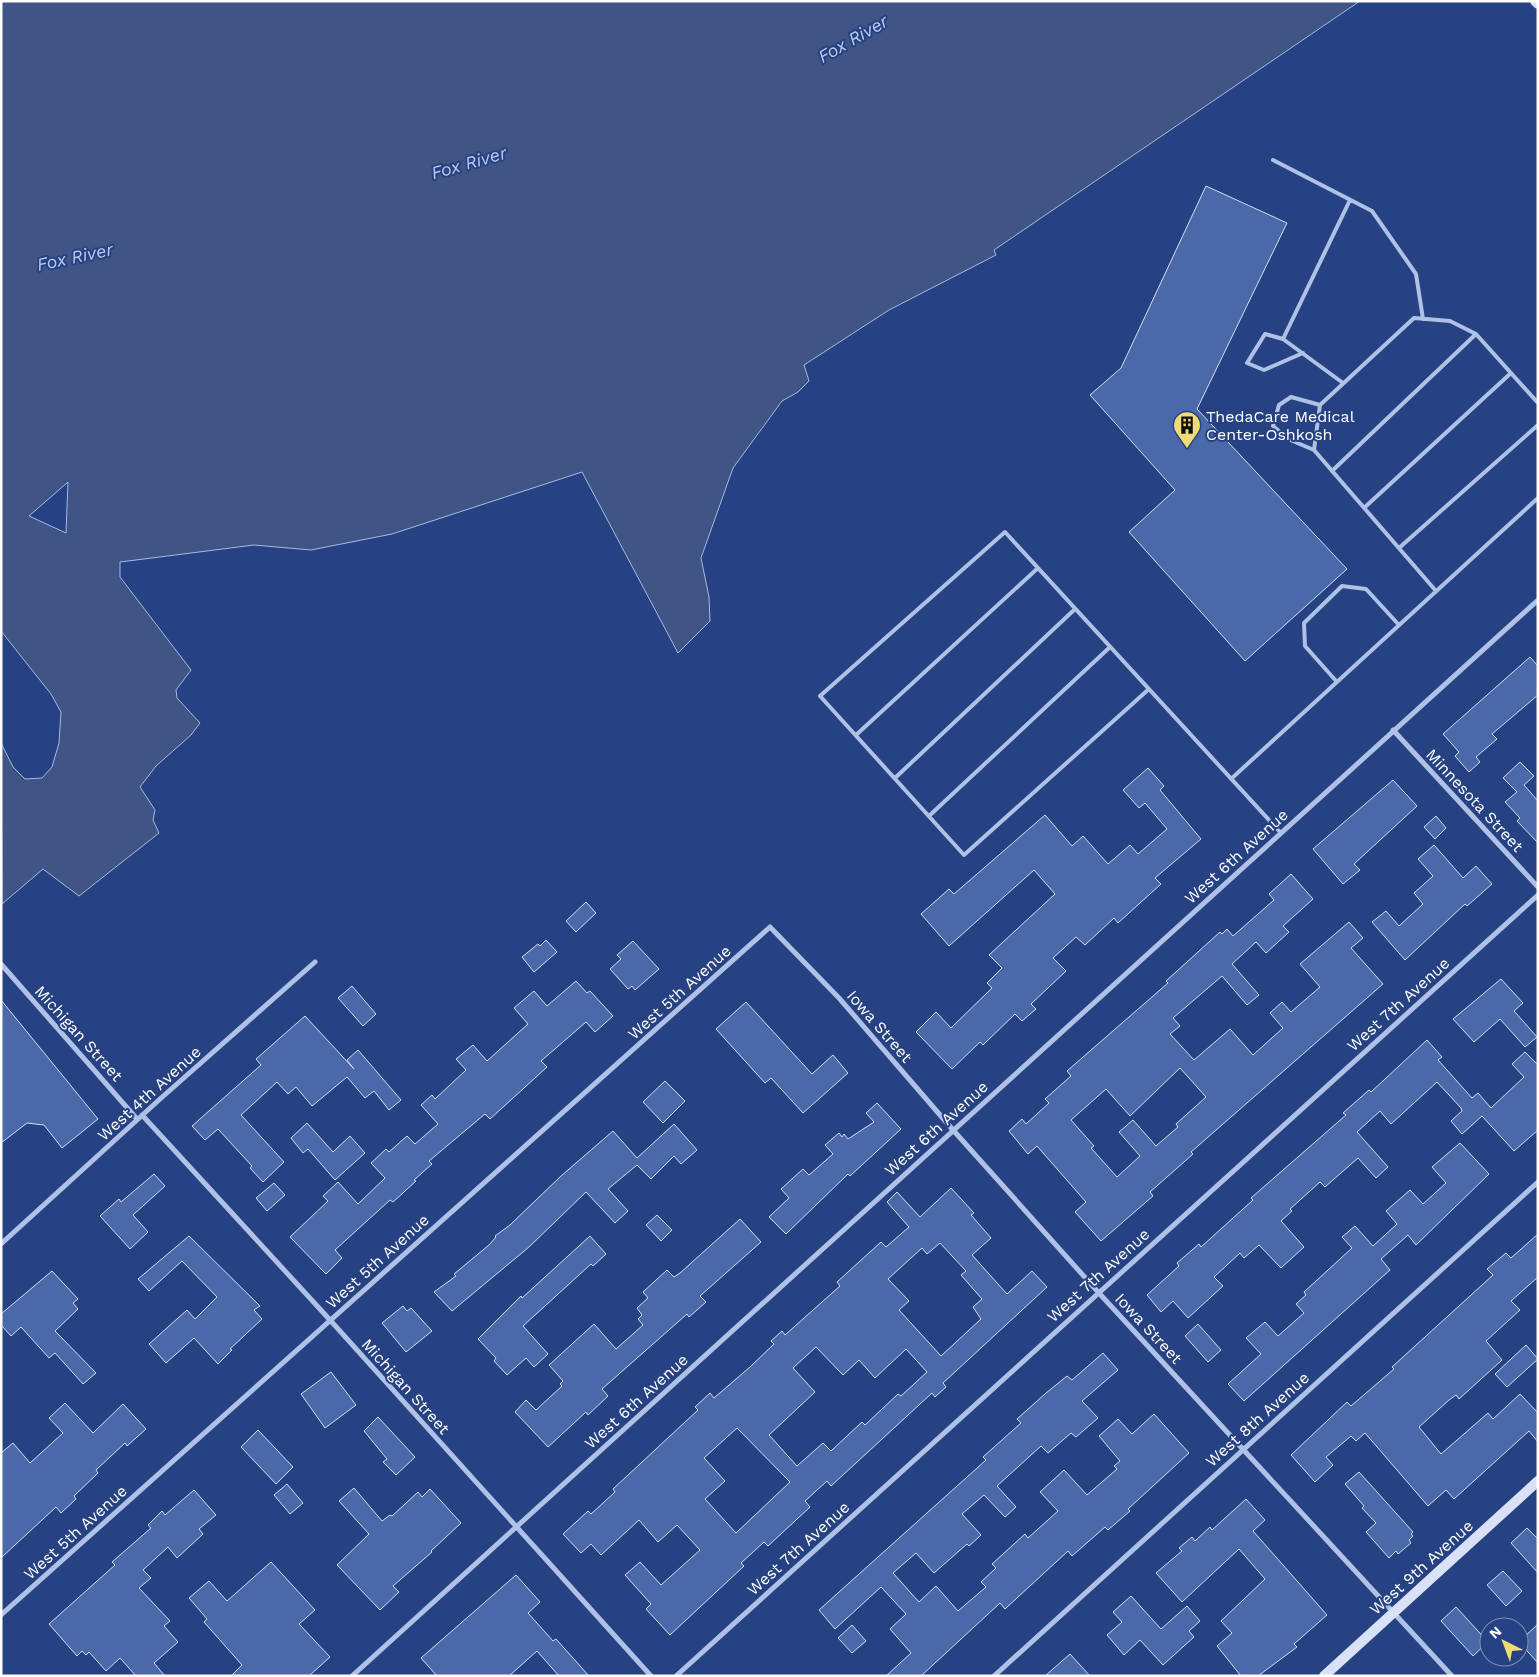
<svg xmlns="http://www.w3.org/2000/svg" width="1539" height="1677" viewBox="0 0 1539 1677" font-family="'Work Sans',sans-serif">
<style>
.water{fill:#415584;stroke:#a4bae7;fill-rule:evenodd}
.building{fill:#4b69a8;stroke:#d2def5;fill-rule:evenodd}
.lines{fill:none;stroke-linecap:round;stroke-linejoin:round}
.lane{stroke:#afc1e6;stroke-width:4}
.street{stroke:#afc1e6;stroke-width:5}
.secondary{stroke:#d9e1f6;stroke-width:10}
.labels{text-anchor:middle;stroke-width:4;stroke-linejoin:round;paint-order:stroke}
.poi-label{font-size:16px;fill:#fff;stroke:#274282;text-anchor:start}
.street-label{font-size:16px;fill:#fff;stroke:#274282}
.water-label{font-size:18px;font-style:italic;fill:#bbcbee;stroke:#274282}
</style>
<rect width="100%" height="100%" fill="#274282"/>
<!-- water -->
<path class="water" d="M1,1h1359l-366,249 2,5 -107,55 -85,55 5,16 -11,11 -16,9 -49,67 -32,90 8,39 1,24 -32,32 -96,-181 -190,62 -81,16 -57,-5 -134,17v15l71,93 -15,20 1,8 23,25 -9,12 -35,31 -16,21 15,23 -2,10 6,13 -80,63 -36,-27 -41,35 -1,-161 12,24 12,12 17,-1 10,-11 7,-24 2,-31 -10,-18 -50,-63zM68,482l-2,51 -37,-17z"/>
<!-- building -->
<path class="building" d="M1206,186l81,37 -90,186 150,160 -102,92 -116,-129 46,-42 -85,-95 31,-27z
M1530,657l8,9v29l-46,39 5,5 -21,18 4,5 -11,10 -14,-16 4,-4 -16,-18z
M1520,762l14,14 -10,9 14,16v42l-21,-22 3,-3 -15,-16 12,-10 -14,-14z
M1148,768l16,18 -4,4 41,49 -46,39 6,6 -43,39 -4,-5 -29,27 -9,-8 -23,21 13,13 -35,33 5,5 -14,12 -7,-7 -32,31 -3,-3 -28,27 -36,-37 20,-20 15,16 41,-40 -5,-5 15,-15 -13,-13 66,-61 -21,-24 -85,76 -28,-32 28,-25 5,5 91,-79 27,31 11,-10 25,28 22,-19 8,9 29,-25 -22,-26 -6,5 -16,-18z
M1393,780l24,26 -63,58 6,6 -17,14 -30,-35z
M1436,816l10,12 -11,11 -11,-12z
M1434,845l29,33 13,-12 16,18 -25,22 -2,-2 -60,56 -33,-38 14,-11 13,15 24,-22 -9,-11 19,-17 -15,-17z
M1291,874l22,25 -30,27 6,6 -23,21 -10,-11 -24,22 27,31 -12,10 -25,-29 -49,42 7,8 -10,8 24,26 36,-31 23,26 30,-27 -13,-15 12,-11 9,10 29,-25 -20,-23 49,-42 14,16 -12,10 32,36 -192,168 2,2 -43,38 3,4 -52,45 -26,-29 11,-10 -49,-56 -9,8 -19,-23 13,-12 4,5 23,-21 -4,-4 26,-23 -4,-5 101,-88 -2,-2 54,-49 2,2 5,-5 6,7 41,-36 -5,-6zM1180,1068l26,29 -30,27 2,3 -22,19 -23,-26 -14,12 21,24 -23,21 -26,-29 3,-2 -23,-26 35,-31 24,27z
M586,902l10,11 -20,19 -10,-11z
M546,940l11,12 -23,20 -12,-15 16,-13 2,2z
M633,941l26,28 -24,21 -3,-4 -4,3 -18,-20 11,-10 -4,-4z
M1501,979l22,24 -9,8 23,26 -12,10 -25,-28 -26,23 -21,-23z
M576,981l11,12 3,-2 23,25 -18,16 -9,-10 -45,39 6,6 -57,52 -5,-5 -56,47 3,3 -18,16 2,1 -23,21 -3,-2 -55,50 7,8 -16,16 -36,-37 38,-36 -5,-5 15,-14 20,22 27,-26 -14,-15 15,-14 3,3 18,-16 8,8 23,-20 -17,-19 11,-10 3,4 31,-29 -10,-11 17,-14 14,16 41,-37 -14,-16 20,-17 13,15z
M352,986l24,28 -13,12 -25,-28z
M1,1000l97,119 -36,29 -18,-23 -17,-2 -26,20z
M746,1002l66,72 21,-19 15,18 -45,40 -32,-35 -6,5 -49,-54z
M305,1016l49,53 -7,-9 11,-10 43,50 -12,10 -15,-19 -9,7 -18,-21 -35,29 -16,-19 -8,7 -11,-12 -36,33 43,47 -21,20 -13,-14 2,-2 -34,-37 -13,11 -13,-14 69,-61 -5,-6z
M1427,1040l15,17 -4,3 34,38 6,-5 13,15 33,-31 -12,-13 13,-12 13,13v65l-24,21 -32,-35 -20,18 -11,-13 11,-10 -1,-3 -24,-26 -46,42 -11,-13 -23,21 31,35 -12,11 -18,-20 -33,29 -5,-5 -30,27 2,2 -11,10 23,26 -23,21 -22,-23 -15,13 -4,-5 -26,24 9,9 -35,32 -15,-17 -12,11 -14,-17 32,-29 -2,-3 22,-19 2,3 52,-47 -2,-2 95,-83 -3,-2 26,-23 2,2z
M665,1081l20,20 -22,22 -20,-21z
M877,1103l24,26 -51,47 -2,-2 -62,60 -17,-17 20,-19 -8,-9 22,-20 6,6 24,-21 -8,-9 14,-12 3,4 2,-3 4,5 26,-17 -8,-9z
M307,1123l26,29 17,-16 15,17 -30,27 -27,-31 -5,4 -12,-15z
M674,1124l23,26 -16,14 -7,-8 -23,23 -14,-14 -29,24 20,22 -13,12 -29,-31 -57,55 -77,64 -18,-19 22,-16 -2,-2 35,-29 7,-8 -1,-1 15,-11 51,-49 52,-45 24,27z
M1460,1143l29,31 -73,71 -8,-10 -27,24 9,11 -146,131 -16,-17 33,-30 -15,-16 19,-16 13,14 26,-23 -8,-9 10,-9 -2,-3 48,-44 -10,-11 13,-11 18,20 24,-22 -11,-13 24,-21 13,14 23,-21 -14,-16z
M154,1174l11,12 -32,29 15,17 -18,17 -30,-33 19,-17 2,3z
M274,1183l11,12 -18,16 -11,-13z
M951,1188l23,25 -3,2 20,23 -19,17 35,39 25,-23 15,16 -104,96 3,4 -11,10 -3,-4 -101,93 -4,-5 -22,20 5,6 -42,39 -4,-4 -23,21 3,3 -74,69 -24,-26 5,-5 -26,-29 15,-13 21,23 39,-35 -23,-25 -19,17 -19,-22 -38,35 -10,-11 -10,9 -18,-19 25,-23 3,3 24,-22 -2,-3 85,-79 -3,-3 15,-14 4,5 36,-31 24,-23 -3,-3 11,-10 3,4 55,-49 -3,-4 44,-40 5,5 23,-20 -22,-25 10,-10 23,25zM940,1243l26,28 -5,4 21,24 -9,8 8,12 -40,37 -42,-46 10,-9 -21,-22 34,-31 5,6zM816,1347l27,28 16,-15 16,18 31,-29 21,23 -26,24 -3,-2 -33,31 -3,-3 -31,29 -8,-8 -26,23 -28,-31 46,-43 -22,-24zM737,1428l53,54 -54,51 -31,-34 20,-18 -21,-23z
M657,1215l15,15 -11,11 -15,-16z
M740,1219l21,23 -61,54 6,6 -17,15 -2,-3 -85,75 6,7 -20,19 -2,-3 -38,35 -33,-35 11,-12 10,10 26,-24 -2,-2 3,-3 -14,-16 45,-41 22,25 27,-24 -5,-6 4,-4 -5,-7 11,-10 -5,-6 24,-22 7,7 6,-4z
M1538,1234v43l-27,24 9,9 -34,31 16,19 -43,39 -3,-4 -7,5 -30,27 22,27 47,-41 5,6 27,-25 18,19v29l-9,-11 -75,68 -8,-9 -18,16 -63,-73 -9,8 -5,-5 -25,21 7,8 -18,17 -24,-27 56,-53 4,4 43,-37 -2,-2 101,-92 -6,-6 19,-16 5,5z
M189,1236l71,70 -6,4 8,9 -32,30 2,1 -14,14 -24,-26 -28,25 -17,-19 38,-34 8,9 22,-22 -35,-36 -33,30 -11,-12z
M590,1236l16,18 -13,12 -2,-2 -68,62 25,28 -14,13 -8,-9 -19,17 -13,-14 2,-3 -18,-19 43,-43 1,2z
M52,1271l26,28 -5,4 5,6 -23,22 41,42 -13,11 -28,-31 -6,5 -28,-31 -10,9 -10,-11v-11z
M403,1306l4,5 4,-3 21,23 -26,21 -24,-29z
M1198,1324l23,26 -13,12 -23,-26z
M1526,1345l12,14 -31,28 -12,-13z
M1103,1353l15,17 -36,31 16,17 -22,19 -5,-4 -23,20 -7,-7 -44,40 19,21 -11,10 -21,-22 -22,19 19,21 -12,11 -2,-2 -33,29 -18,-20 -23,20 26,29 17,-16 22,25 28,-24 -5,-5 15,-14 -4,-4 33,-30 3,4 30,-27 -18,-19 24,-22 23,25 30,-26 -3,-3 6,-5 -21,-25 19,-17 14,15 22,-20 35,39 -61,56 2,2 -22,19 -3,-3 -33,29 -4,-5 -63,58 -5,-6 -79,73h-35l25,-23 -21,-24 16,-15 -25,-27 -46,42 -16,-19 167,-150 -3,-3 38,-34 -4,-4 29,-26 21,-17 5,4z
M331,1372l25,33 -31,23 -24,-34z
M65,1403l28,30 30,-29 23,25 -19,17 -2,-3 -29,27 2,3 -24,23 2,3 -15,14 -5,-6 -55,51v-105l12,-10 17,20 33,-30 -14,-15z
M378,1417l37,40 -19,18 -13,-13 4,-3 -23,-28z
M258,1430l35,37 -17,17 -35,-37z
M1359,1472l54,60 -2,2 2,2 -4,4 2,3 -13,11 -2,-3 -7,7 -23,-26 10,-9 -14,-15 2,-2 -19,-22z
M287,1484l16,19 -13,11 -16,-19z
M354,1488l28,33 8,-6 2,1 26,-24 4,5 8,-8 31,34 -30,28 1,1 -39,34 6,6 -19,18 -43,-45 32,-31 -30,-33z
M194,1490l22,25 -17,14 4,5 -26,24 -9,-11 -25,23 8,8 -12,10 31,33 -6,5 14,16 -24,21 11,13h-29l-16,-18 -14,13 -17,-19 -3,3 -4,-4 -5,5 -28,-32 66,-59 -3,-3 39,-34 -3,-3 14,-14 3,4z
M1246,1499l19,21 -12,11 74,84 -33,29 3,3 -39,29h-17l-24,-30 15,-13 -11,-12 44,-42 -26,-30 -57,53 -26,-29 26,-22 -3,-3 13,-11 3,4 15,-14 2,3z
M1527,1528l11,11v34l-27,-30z
M271,1562l44,48 -16,14 31,33 -21,19h-78l11,-11 -38,-43 3,-3 -18,-21 20,-17 18,20z
M1503,1571l19,20 -16,15 -19,-21z
M516,1575l24,27 -12,11 25,28 3,-2 33,37h-30l-22,-25 -28,25h-72l-16,-18z
M1131,1596l30,33 26,-23 13,15 -11,10 5,6 -31,28 -23,-25 -16,15 -17,-20 15,-13 -9,-10z
M1456,1607l32,35 -15,14 -32,-35z
M1538,1624v39l-19,-21z
M852,1625l14,16 -14,12 -14,-15z
M1070,1654l20,22h-45z"/>
<g class="lines">
<!-- lane -->
<path class="lane" d="M1273,160l99,51 44,63 7,45
M1283,339l-18,-5 -18,29 17,7 39,-17
M1343,383l-60,-44 67,-139
M1314,450l-26,-11 -15,-13 6,-21 12,-8 29,8
M1332,471l144,-137
M1364,508l147,-135
M1399,548l139,-123
M1436,591l-122,-141 6,-45 94,-87 36,3 26,13 62,69
M1337,682l-32,-36 -1,-23 38,-37 24,3 33,36
M1149,689l-185,166 -144,-159 185,-164c91,100 183,200 275,300
M856,735l182,-167
M895,778l180,-169
M1231,779l307,-281
M929,816l181,-169"/>
<!-- street -->
<path class="street" d="M1393,730l145,157
M1,964l136,155
M142,1115l188,205 321,356
M1,1244l159,-145 155,-137
M1,1615l769,-688 69,71 114,132 145,162 354,384
M352,1676l1186,-1076
M676,1676l862,-781
M994,1676l544,-494"/>
<!-- secondary -->
<path class="secondary" d="M1535,1l3,3
M1324,1676l214,-195"/>
</g>
<!-- icons -->
<defs>
<g id="building-pin" transform="scale(1.4375)"><path d="M0 17L-7.5 6A9.5 9.5 0 1 1 7.5 6Z" fill="#efdc75" stroke="#274282"/><path d="M-4-6H4V6H1V3H-1V6H-4ZM-2.5-4.3h1.7v1.8h-1.7ZM.8-4.3h1.7v1.8H.8ZM-2.5-1h1.7V.8h-1.7ZM.8-1h1.7V.8H.8Z" fill="#111"/></g>
</defs>
<g fill-rule="evenodd">
<use href="#building-pin" x="1187" y="425"/>
</g>
<g class="labels">
<!-- poi labels -->
<g class="poi-label">
<text x="1206" y="422">ThedaCare Medical<tspan x="1206" dy="18">Center-Oshkosh</tspan></text>
</g>
<!-- street labels -->
<g class="street-label">
<text transform="translate(1475 800) rotate(47)" y="6">Minnesota Street</text>
<text transform="translate(1236 856) rotate(-42)" y="6">West 6th Avenue</text>
<text transform="translate(679 992) rotate(-42)" y="6">West 5th Avenue</text>
<text transform="translate(1398 1004) rotate(-42)" y="6">West 7th Avenue</text>
<text transform="translate(880 1026) rotate(49)" y="6">Iowa Street</text>
<text transform="translate(79 1033) rotate(48)" y="6">Michigan Street</text>
<text transform="translate(149 1093) rotate(-42)" y="6">West 4th Avenue</text>
<text transform="translate(936 1128) rotate(-42)" y="6">West 6th Avenue</text>
<text transform="translate(377 1261) rotate(-42)" y="6">West 5th Avenue</text>
<text transform="translate(1098 1275) rotate(-42)" y="6">West 7th Avenue</text>
<text transform="translate(1149 1328) rotate(47)" y="6">Iowa Street</text>
<text transform="translate(406 1386) rotate(48)" y="6">Michigan Street</text>
<text transform="translate(636 1401) rotate(-42)" y="6">West 6th Avenue</text>
<text transform="translate(1257 1419) rotate(-42)" y="6">West 8th Avenue</text>
<text transform="translate(75 1532) rotate(-42)" y="6">West 5th Avenue</text>
<text transform="translate(798 1548) rotate(-42)" y="6">West 7th Avenue</text>
<text transform="translate(1421 1567) rotate(-42)" y="6">West 9th Avenue</text>
</g>
<!-- water labels -->
<g class="water-label">
<text transform="translate(853 39) rotate(-30)" y="6">Fox River</text>
<text transform="translate(469 163) rotate(-16)" y="6">Fox River</text>
<text transform="translate(75 257) rotate(-12)" y="6">Fox River</text>
</g>
</g>
<!-- border -->
<rect width="1539" height="1677" fill="none" stroke="#ffffff" stroke-width="5"/>
<!-- north arrow -->
<g transform="translate(1504 1642) rotate(318)"><circle r="24" fill="#274282" stroke="#7d8eb4"/>
<path d="M0-4L9 19L0 12L-9 19Z" fill="#efdc75"/>
<text y="-8" font-size="14" font-weight="bold" text-anchor="middle" fill="#ffffff">N</text>
</g>
</svg>
